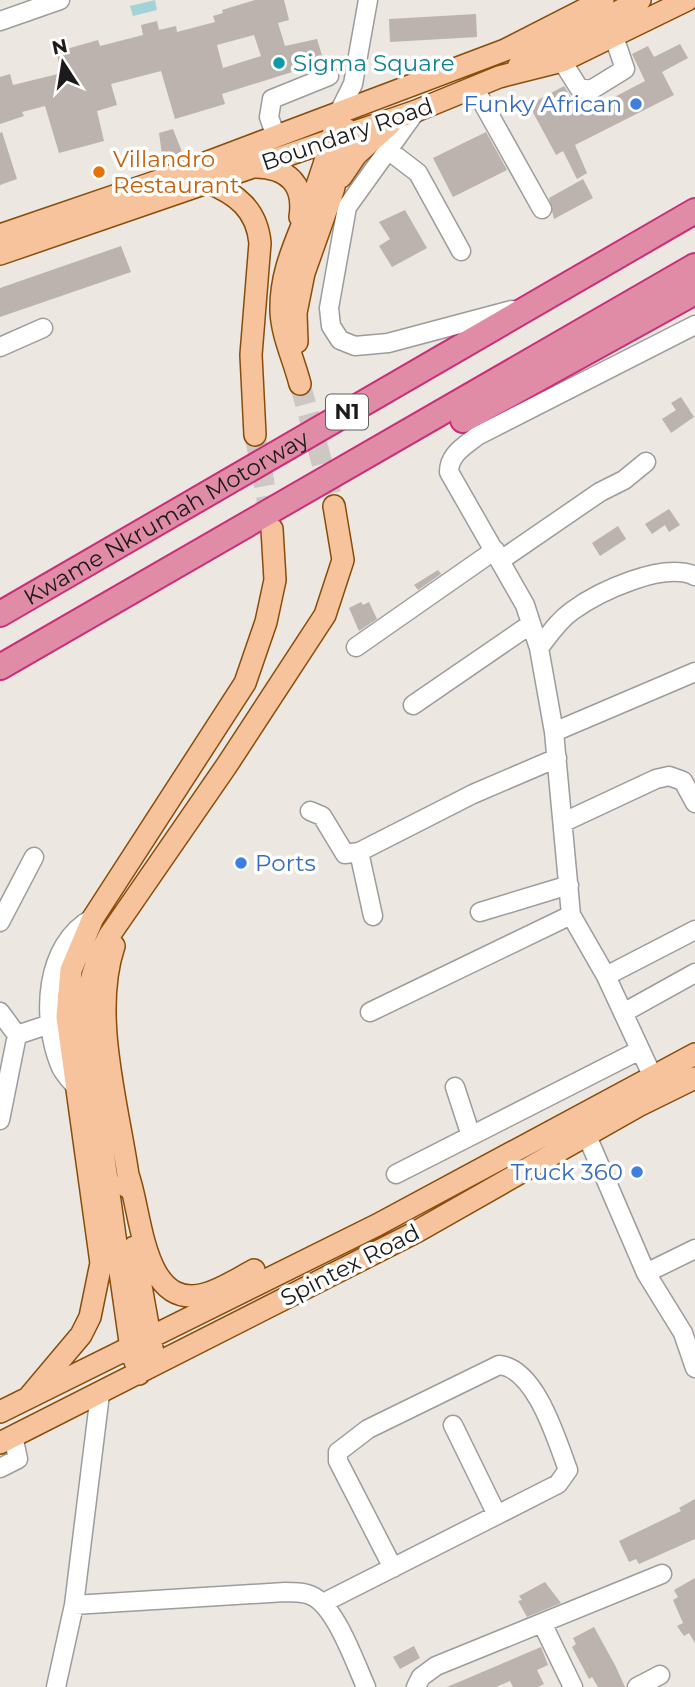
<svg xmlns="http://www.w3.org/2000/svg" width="695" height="1687" viewBox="0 0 695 1687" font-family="Montserrat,sans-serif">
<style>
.water{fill:#a3d3d8}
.building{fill:#bcb2ae;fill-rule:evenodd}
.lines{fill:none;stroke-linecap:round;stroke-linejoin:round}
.major-tunnel{stroke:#cdc8c3;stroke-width:21;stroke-dasharray:21 10;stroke-linecap:butt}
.minor-casing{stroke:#9c9c9c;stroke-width:21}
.major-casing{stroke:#894d09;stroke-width:24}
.highway-casing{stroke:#ca2e79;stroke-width:28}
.minor{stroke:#fff;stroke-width:18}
.major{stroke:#f6c39c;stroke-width:21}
.highway{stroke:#e08ca7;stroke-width:24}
.culture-dot{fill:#0f9aa8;stroke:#fff;stroke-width:2.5}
.shop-dot{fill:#3f7fe0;stroke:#fff;stroke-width:2.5}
.food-dot{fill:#e8710a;stroke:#fff;stroke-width:2.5}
.labels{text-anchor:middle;stroke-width:7;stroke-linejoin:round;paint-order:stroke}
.shield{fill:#fff;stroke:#5f5f5f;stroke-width:2}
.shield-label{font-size:21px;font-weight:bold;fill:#1b1b1b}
.culture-label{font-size:23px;fill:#0d838f;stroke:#fff;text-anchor:start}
.shop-label{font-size:23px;fill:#366cbe;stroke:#fff;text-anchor:end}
.street-label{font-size:23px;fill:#1b1b1b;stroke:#fff}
.food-label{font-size:23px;fill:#c56008;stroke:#fff;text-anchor:start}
</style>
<rect width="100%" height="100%" fill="#ece7e1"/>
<!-- water -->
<path class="water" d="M155,0l2,10 -24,6 -3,-10z"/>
<!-- building -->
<path class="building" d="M255,0h29l5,20 -11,3 7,23 32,-7 7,23 -102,32 3,10 -50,15 -14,-48 -50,13 6,21 -20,6 7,30 -45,12 -14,-47 -23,6 2,4 -24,8v-47l10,-3 3,11 49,-12 -6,-21 42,-12 2,6 43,-11 -2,-10 16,-4 2,9 17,-4 1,6 38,-10 -2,-6 10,-3 -1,-3zM254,35l7,21 -38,12 -6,-23z
M476,14l1,23 -87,5 -1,-23z
M680,44l8,14 -26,14 12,23 -99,50 12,28 -10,6 -14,-28 -7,4 -27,-50 35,-19 18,28 63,-33 -13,-27 16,-8 6,11z
M173,129l11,28 -21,5 -4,-29z
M2,132l15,47 -17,6v-52z
M486,132l21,38 -54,27 -20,-39z
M583,179l10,19 -39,21 -5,-21z
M405,210l22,38 -35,19 -13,-21 11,-7 -11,-17z
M121,246l10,26 -131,45v-29z
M681,397l13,20 -23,16 -9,-14 14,-9 -5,-7z
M669,509l11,16 -11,7 -4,-7 -13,9 -7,-10z
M618,526l8,13 -26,17 -8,-13z
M438,570l3,4 -23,16 -4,-5z
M361,602l2,3 6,-3 8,17 -18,12 -10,-23z
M695,1499v40l-56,25 -3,-5 -7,3 -10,-21 62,-30 -2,-3z
M695,1578v65l-6,-10 -5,3 -7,-10 6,-3 -10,-23 5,-3 -4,-7z
M545,1582l16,21 -34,14 -9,-16 4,-1 -3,-4z
M594,1627l21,38 10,22h-27l-6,-10 -3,2 -17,-32 4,-3 -3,-6z
M414,1646l6,12 -20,11 -7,-12z
M541,1647l7,18 -11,5 7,14 -6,3h-25l-3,-6 -14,6h-49z"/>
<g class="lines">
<!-- major-tunnel -->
<path class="major-tunnel" d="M300,384l34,122
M255,435l17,91"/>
<!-- minor casing -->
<g class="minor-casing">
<path id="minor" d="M0,21l60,-21
M562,61l17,27 12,2 34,-21 -11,-32
M475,89l67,120
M416,111l-69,96 -18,101 2,18 9,14 15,6 33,-3 124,-33
M339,112l14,-28 15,-84
M275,134l-6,-17 3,-18 57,-23
M388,150l30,23 43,78
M0,347l43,-19
M501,560l99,-68 24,-12 22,-18
M356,647l139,-97
M539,648c10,-13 19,-27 33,-37 26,-19 91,-50 123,-35
M413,705l118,-81
M554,732l141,-60
M310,811l12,5 23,38 14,-2 114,-58 84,-36
M564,822l92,-43 13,-3 14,5 12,22
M359,852l14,64
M480,912l89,-27
M0,922l34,-65
M606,976l89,-46
M0,1012l17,23
M370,1012l201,-97
M623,1013l72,-40
M652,1075l-46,-99 -35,-61 -17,-183 -15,-84 -14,-43 -76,-133c0,-18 16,-26 28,-36l218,-111
M76,1087c-5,-6 -13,-14 -16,-22 -19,-47 -16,-121 33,-147
M455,1087l16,49
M0,1120l17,-85 33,-11
M587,1136l59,137 37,60 12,35
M396,1174l244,-124
M646,1273l49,-24
M0,1468l18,-9 -5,-23
M393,1568l-55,-107v-9l30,-23 131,-64c37,3 58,76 69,105l-10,14 -61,31
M323,1603l174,-88 -44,-90
M74,1605l211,-13c7,0 15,0 22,2 27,6 48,69 59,93
M542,1623l31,64
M56,1687l18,-82 26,-211
M416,1687l5,-10 15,-11 226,-92
M637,1687l23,-12"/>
</g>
<!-- major casing -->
<g class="major-casing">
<path id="major" d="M519,65l121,-65
M256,167c32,1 49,17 44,50
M341,177l15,-22 34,-31
M207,182c30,12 50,28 53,61l-9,112 4,80
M0,235l155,-53 350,-132 98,-50
M0,254l416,-143 83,-34 63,-16 125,-61
M297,342l-1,-29 8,-40 29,-82 15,-61
M300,384c-6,-24 -18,-48 -19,-73 -1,-39 15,-69 28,-103 9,-25 18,-51 25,-77
M114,946c-23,69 4,159 14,229l-1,12
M128,1175c14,37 14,136 77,119 16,-4 34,-16 49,-24
M134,1247l19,106
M139,1374l-8,-25 -44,-310c-3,-39 3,-68 22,-103l118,-171 98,-150 18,-55 -9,-54
M28,1398l53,-63 9,-18 11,-54 -34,-246 4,-47 22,-52 152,-235 21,-61 9,-42 -3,-51
M0,1412l377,-187 318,-171
M0,1443l416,-211 222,-126 57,-28"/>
</g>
<!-- highway casing -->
<g class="highway-casing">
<g id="highway">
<path d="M463,420l232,-128"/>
<path id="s1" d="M0,614l695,-403"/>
<path d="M0,667l695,-401"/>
</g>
</g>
<!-- minor -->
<use href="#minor" class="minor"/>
<!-- major -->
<use href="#major" class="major"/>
<!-- highway -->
<use href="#highway" class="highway"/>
</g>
<!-- markers -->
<circle class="culture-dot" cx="279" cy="63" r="7"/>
<g class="shop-dot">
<circle cx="636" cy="104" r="7"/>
<circle cx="241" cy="863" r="7"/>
<circle cx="637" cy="1172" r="7"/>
</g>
<circle class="food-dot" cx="99" cy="172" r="7"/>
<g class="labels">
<!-- shield labels -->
<rect class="shield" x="326" y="394.5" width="42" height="35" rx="5"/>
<g class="shield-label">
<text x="347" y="419">N1</text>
</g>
<!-- culture labels -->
<g class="culture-label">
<text x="293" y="71">Sigma Square</text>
</g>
<!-- shop labels -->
<g class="shop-label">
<text x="622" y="112">Funky African</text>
<text x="255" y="871" text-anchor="start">Ports</text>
<text x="623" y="1180">Truck 360</text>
</g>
<!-- street labels -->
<g class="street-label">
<text transform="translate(347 134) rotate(-19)" y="8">Boundary Road</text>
<text dy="8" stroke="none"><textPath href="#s1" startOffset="192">Kwame Nkrumah Motorway</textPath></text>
<text transform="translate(350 1265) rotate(-27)" y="8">Spintex Road</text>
</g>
<!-- food labels -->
<g class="food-label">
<text x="113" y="167">Villandro<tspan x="113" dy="26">Restaurant</tspan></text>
</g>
</g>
<!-- north arrow -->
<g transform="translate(63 63) rotate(348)" stroke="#ffffff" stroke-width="5" paint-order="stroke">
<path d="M0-5L12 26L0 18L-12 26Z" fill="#1b1b1b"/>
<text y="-10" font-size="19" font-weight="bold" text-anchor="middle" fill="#1b1b1b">N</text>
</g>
</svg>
